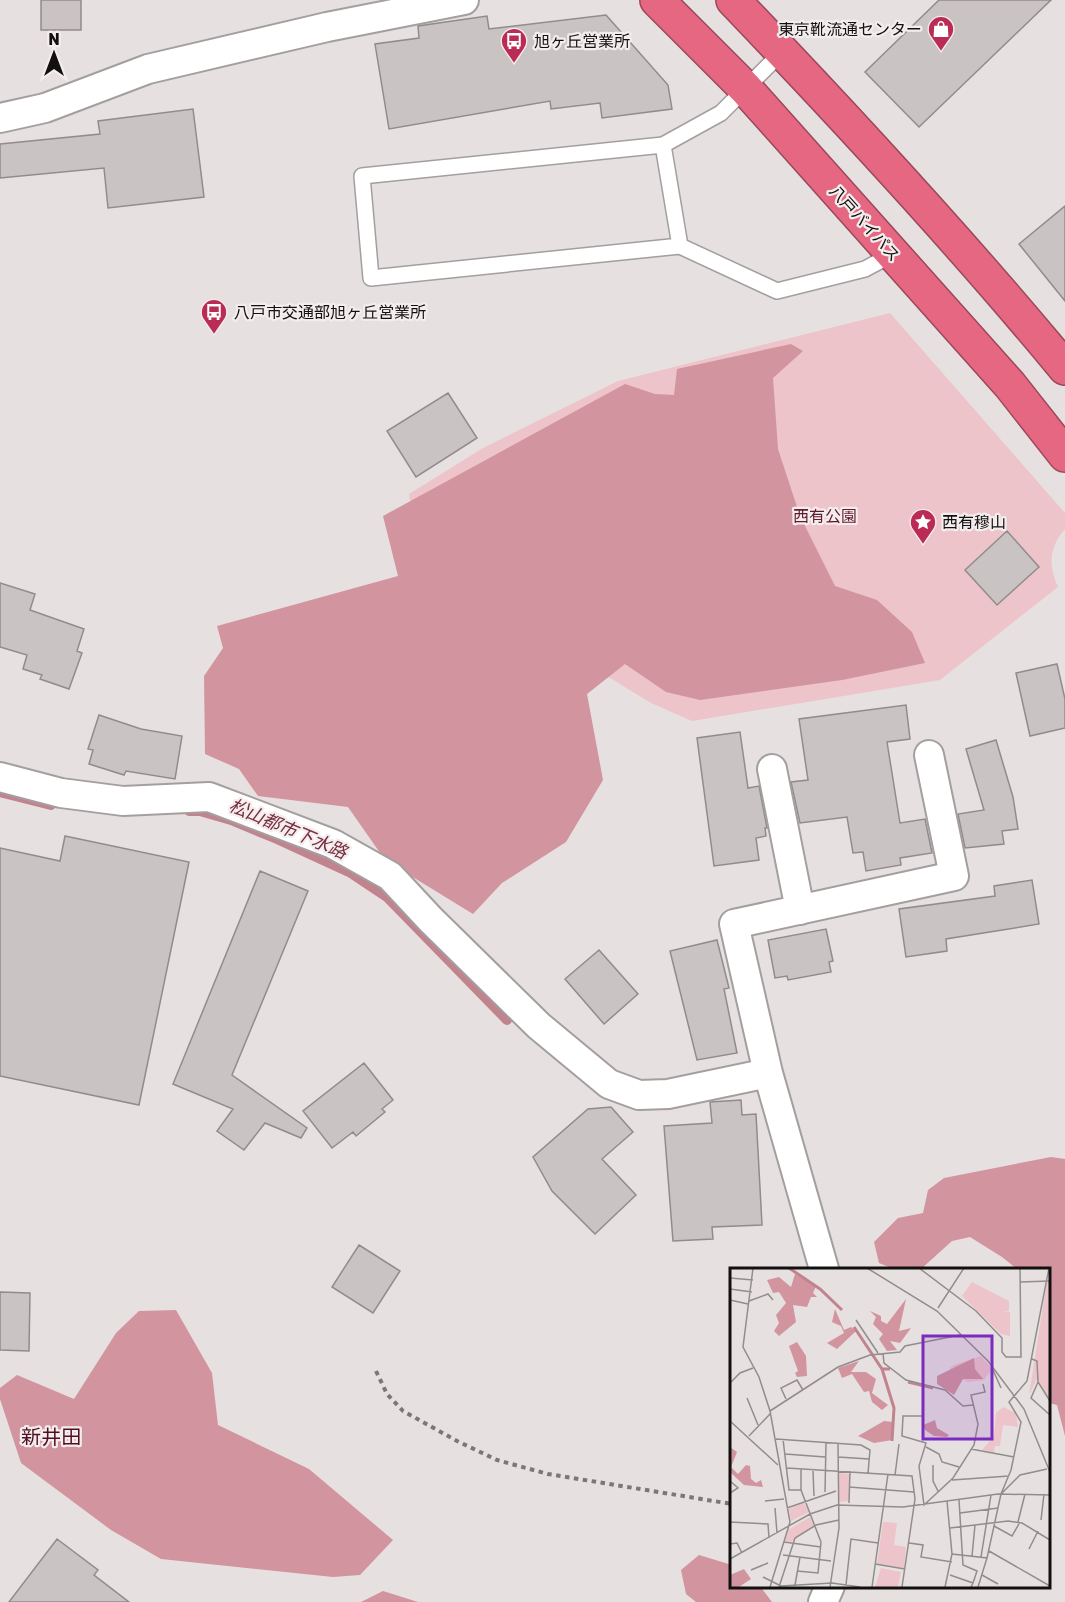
<svg xmlns="http://www.w3.org/2000/svg" width="1065" height="1602" viewBox="0 0 1065 1602" font-family="Rubik,'Noto Sans JP',sans-serif">
<style>
.green{fill:#edc4c9}
.forest{fill:#d2949e}
.lines{fill:none;stroke-linecap:round;stroke-linejoin:round}
.stream{stroke:#c1848e;stroke-width:10}
.building{fill:#cac3c4;stroke:#928b8c;stroke-width:1.5}
.lane-casing{stroke:#a59e9f;stroke-width:18}
.street-casing{stroke:#a59e9f;stroke-width:32}
.highway-casing{stroke:#9b495a;stroke-width:36}
.path{stroke:#7c7777;stroke-width:4;stroke-dasharray:4.5 4.5;stroke-linecap:butt}
.lane{stroke:#fff;stroke-width:15}
.street{stroke:#fff;stroke-width:28}
.highway{stroke:#e56782;stroke-width:33}
.labels{text-anchor:middle;stroke-width:4.5;stroke-linejoin:round;paint-order:stroke}
.poi-label{font-size:16px;fill:#121010;stroke:#f4edee;text-anchor:start}
.street-label{font-size:16px;fill:#121010;stroke:#f4edee}
.park-label{font-size:16px;fill:#63192d;stroke:#f4edee}
.water-label{font-size:18px;font-style:italic;fill:#792e3f;stroke:#f4edee}
.quarter-label{font-size:20px;fill:#510d21;stroke:#f4edee}
.inset-river{fill:none;stroke:#c1848e;stroke-width:3}
.inset-road{fill:none;stroke:#928d8d;stroke-width:1.5}
.view{fill:#7b2cbf;fill-opacity:0.15;stroke:#7b2cbf;stroke-width:3}
.inset-edge{fill:none;stroke:#121010;stroke-width:3}
</style>
<rect width="100%" height="100%" fill="#e7e0e0"/>
<!-- green -->
<path class="green" d="M890,313l175,200v16c-16,18 -17,37 -7,58l-118,93 -248,41 -41,-18 -82,-50 -152,-108 -8,-51 74,-46 135,-67z"/>
<!-- forest -->
<path class="forest" d="M791,344l12,7 -30,27 5,71 22,67 35,70 42,14 35,32 13,31 -83,17 -142,20 -34,-8 -41,-28 -38,30 16,86 -37,62 -64,41 -29,31 -88,-54 -37,-53 -90,-11 -19,-27 -34,-15 -1,-78 19,-28 -6,-22 181,-50 -15,-60 242,-132 30,10 19,1 3,-26z
M1051,1157l14,2v277l-8,-31 -8,-2 -1,-134h-31l-15,-12 -32,-20 -18,4 -31,28h-27l-15,-6 -5,-21 24,-24 25,-5 5,-23 16,-12z
M176,1310l36,63 6,52 91,44 84,71 -33,35 -27,2 -172,-18 -50,-29 -90,-67 -21,-64v-11l17,-13 57,24 42,-66 23,-22z
M699,1555l33,10v21h28l12,16h-76l-10,-8 -5,-24z
M383,1591l35,11h-57z"/>
<g class="lines">
<!-- stream -->
<path class="stream" d="M0,792l51,13
M189,811h11l31,9 46,19 74,34 36,24 120,123"/>
</g>
<!-- building -->
<path class="building" d="M41,0h40v30h-40z
M939,0h112l-132,127 -54,-55z
M606,15l62,70 4,24 -70,9 -2,-15 -49,6 -1,-8 -161,28 -14,-85 44,-6 -1,-12 69,-10 2,13z
M193,109l11,88 -96,11 -4,-40 -104,10v-34l100,-10 -2,-13z
M1065,206v95l-46,-57z
M448,393l29,45 -61,39 -29,-46z
M1007,531l32,36 -42,38 -32,-35z
M0,583l35,11 -5,16 54,19 -7,22 5,2 -13,36 -29,-10 2,-4 -19,-6 4,-14 -27,-8z
M1057,664l8,35v29l-35,8 -14,-63z
M906,705l4,34 -23,3 13,81 25,-4 7,34 -32,5 1,7 -35,6 -3,-19 -10,1 -6,-36 -47,6 -9,-41 17,-2 -9,-61z
M99,715l42,14 41,7 -7,43 -49,-8 -2,4 -35,-11 4,-14 -5,-1z
M740,732l8,56 11,-2 8,42h-2l1,8 -10,2 3,22 -45,6 -17,-128z
M996,740l17,57 5,32 -16,2 2,13 -39,4 -7,-34 26,-4 -18,-61z
M65,836l124,26 -50,243 -139,-29v-228l60,13z
M260,871l48,20 -76,184 75,53 -6,10 -36,-15 -21,27 -27,-19 16,-22 -60,-25z
M1032,880l7,44 -93,15 1,12 -41,6 -7,-48 96,-13 -1,-10z
M826,929l7,32 -4,1 2,10 -43,8 -1,-4 -12,2 -7,-38z
M717,940l12,48 -5,1 13,64 -40,7 -27,-109z
M599,950l39,44 -34,30 -39,-45z
M364,1063l29,37 -11,9 3,3 -29,24 -3,-4 -21,16 -29,-37z
M741,1100l1,15 14,-1 6,111 -50,2 1,12 -40,2 -9,-115 48,-3 -2,-21z
M611,1107l22,25 -31,27 34,36 -41,39 -43,-43 -19,-34 55,-48z
M359,1245l41,26 -27,42 -41,-26z
M0,1292l30,1 -1,58 -29,-1z
M57,1539l41,31 -4,5 35,27h-120z"/>
<g class="lines">
<!-- lane casing -->
<g class="lane-casing">
<path id="lane" d="M783,51l-62,62 -58,32 -301,31 9,102 309,-32 97,45 88,-22 28,-15
M663,145l17,101"/>
</g>
<!-- street casing -->
<g class="street-casing">
<path id="street" d="M0,118l45,-10 103,-39 179,-42 137,-27
M772,769l28,141
M0,777l61,16 62,8 86,-4 124,47 57,32 40,43 109,107 70,58 30,11 29,-1 100,-21
M824,1269l-56,-196 -34,-149 220,-48 -25,-121
M823,1602l7,-16"/>
</g>
<!-- highway casing -->
<g class="highway-casing">
<path id="highway" d="M657,0l88,88 265,297 55,70
M733,0c114,119 227,241 332,368"/>
</g>
<!-- path -->
<path class="path" d="M376,1371l11,23 16,17 54,30 40,19 51,14 184,30"/>
<!-- lane -->
<use href="#lane" class="lane"/>
<!-- street -->
<use href="#street" class="street"/>
<!-- highway -->
<use href="#highway" class="highway"/>
</g>
<!-- icons -->
<defs>
<g id="shop-pin" transform="scale(1.35)"><path d="M0 17L-7.5 6A9.5 9.5 0 1 1 7.5 6Z" fill="#ba2b56" stroke="#f4edee"/><path d="M-5-2.5h2.3a2.7 3.5 0 0 1 5.4 0H5L5.5 6h-11ZM-1.5-2.5h3a1.5 2.3 0 0 0-3 0Z" fill="#fff"/></g>
<g id="bus-pin" transform="scale(1.35)"><path d="M0 17L-7.5 6A9.5 9.5 0 1 1 7.5 6Z" fill="#ba2b56" stroke="#f4edee"/><path d="M-5-6H5V4H4V6H2V4H-2V6H-4V4H-5ZM-3.5-4V0h7V-4ZM-3.5 1.2v1.5H-2V1.2ZM2 1.2v1.5H3.5V1.2Z" fill="#fff"/></g>
<g id="sight-pin" transform="scale(1.35)"><path d="M0 17L-7.5 6A9.5 9.5 0 1 1 7.5 6Z" fill="#ba2b56" stroke="#f4edee"/><path d="M0-6L1.8-2.2L6-1.7L2.9 1.2L3.7 5.4L0 3.3L-3.7 5.4L-2.9 1.2L-6-1.7L-1.8-2.2Z" fill="#fff"/></g>
</defs>
<g fill-rule="evenodd">
<use href="#shop-pin" x="941" y="29"/>
<use href="#bus-pin" x="514" y="41"/>
<use href="#bus-pin" x="214" y="312"/>
<use href="#sight-pin" x="923" y="522"/>
</g>
<g class="labels">
<!-- poi labels -->
<g class="poi-label">
<text x="922" y="35" text-anchor="end">東京靴流通センター</text>
<text x="534" y="47">旭ヶ丘営業所</text>
<text x="234" y="318">八戸市交通部旭ヶ丘営業所</text>
<text x="942" y="528">西有穆山</text>
</g>
<!-- street labels -->
<g class="street-label">
<text transform="translate(865 223) rotate(48)" y="6">八戸バイパス</text>
</g>
<!-- park labels -->
<g class="park-label">
<text x="825" y="522">西有公園</text>
</g>
<!-- water labels -->
<g class="water-label">
<text transform="translate(288 829) rotate(23)" y="6">松山都市下水路</text>
</g>
<!-- quarter labels -->
<g class="quarter-label">
<text x="51" y="1444">新井田</text>
</g>
</g>
<!-- overview -->
<g transform="translate(730 1268)">
<rect width="320" height="320" fill="#e7e0e0"/>
<path d="M317,13h2v120l-12,-22 -8,16zM242,14l37,19v10l-6,1h7v24l-9,-2 -39,-38zM251,88l11,13 -8,11 -16,2 -17,-8 -1,-6 4,-3zM273,139l13,6 2,14 -15,-2 -3,21h-5l-1,7 -12,-3 12,-14 2,-23zM109,205l10,1v27l-11,1zM74,235l5,9 -18,9 -2,-12zM80,249l4,8 -23,17 -6,-1 3,-11zM153,254l14,1 -3,22 12,2 -2,21 -27,-4zM151,300l20,4 -3,15h-23z" fill="#edc4c9"/>
<path d="M65,6l21,12 -3,7 4,4h-6l-4,10 -14,-2 3,17 -17,14 -5,-5 5,-8 -3,-8 10,-12 -7,-11 -6,1 -6,-13 12,-3 12,10zM176,31l-7,32 12,-3 -11,15 -10,-2 7,9 -10,1 -8,-12 4,-5 -10,-10 3,-7 -6,-6 11,5v5l6,3zM105,41l9,21 7,-3 5,4 -19,18 -10,-6 17,-10 -3,-7 -9,-4zM67,74l9,14 1,20 -10,1 -2,-4 3,-2 -9,-25zM244,90l1,11 8,10h-20l-9,16 -17,-11v-8zM129,93l-8,11h15l10,7 -4,14 16,12 -6,5 -10,-8 -3,-11 -5,1 -12,-18 -10,4 -4,-10zM205,152l2,8 12,7 -2,2 -13,-1 -9,-6 -2,-5zM154,153l9,1 -1,18 -18,3 -16,-7zM0,179l7,5 -6,15 7,7 8,-9 4,1 1,13 5,4 5,-3 2,7 -19,-2 -14,-13zM14,301l7,10 -12,8h-9v-12z" fill="#d2949e"/>
<path class="inset-river" d="M59,0l31,21 22,21M124,59l28,42h8M152,101l12,39 -2,33M178,114l25,6"/>
<path class="inset-road" d="M23,0l-10,79 16,30 11,34 20,111 -20,65M137,0l70,43 51,50 36,48 26,63M189,0l57,43 26,27v14l4,5h15l-1,-89M0,10l23,2M290,14l30,-1M0,21l22,3M0,32l18,4M19,33l19,-7 5,6M208,40l26,-40M126,52l22,33M153,85l1,10 22,17 39,10 18,16 10,-1M302,91l5,2 1,21 12,19M263,102l8,18M308,114l-7,16 19,17M0,115l10,-10 13,-5M17,130l11,27M56,131l-5,-11 16,-8 6,10M40,143l68,-44 32,-12 30,-3 5,-6 55,-11M193,148h-20l-1,20 24,7 -7,23 5,39 29,-27 21,-33 4,-21 -7,-29 14,-3 -2,-8M0,153l48,44M19,168l21,-22M46,171l85,6 9,5 -2,23M53,171l6,51h12M196,179l13,7 3,8 17,5M241,181l43,8M55,186l40,3M108,189l31,2M203,197v16l5,10M57,200l125,8 3,23 -13,88M317,201l-27,6 -19,19 10,-24 10,-48 -12,-20 18,-21 22,-113M83,203l1,25M165,207l4,-31M222,212l57,-4M0,213l8,7 -8,5M119,219l65,5M95,224l1,-49M229,232l4,65 14,6 -4,12M35,233l19,-2M119,235l1,-32M45,240l2,25M57,240l49,-17M230,245l38,-5M311,252l3,-26M0,254l38,2 1,14M288,254l7,-28M264,258l18,10 8,-14M220,260l58,-7 14,2 28,17M54,274l37,5M179,275l14,2 -2,12 31,5M0,276l7,-1 5,10M299,281l9,-18M259,283l61,35M222,286l35,4 -9,29M53,287l48,6M242,288l3,-31M251,289l10,-62M257,290l14,-64M0,291l80,-45 27,-9 66,2 95,-13 52,1M145,296l30,5M21,302l17,-7M67,303l21,2 3,-31 -20,-52v-21M220,307l23,8 -2,4M252,307l16,9M33,309l18,9 51,-3 28,4M65,317l5,-28M116,317l5,-46 27,4M49,319l16,-49 21,-13 23,-5M100,319l9,-59 -1,-84M142,319l16,-113M215,319l7,-33 -5,-53"/>
<path class="view" d="M193,68h69v103h-69z"/>
<rect width="320" height="320" class="inset-edge"/>
</g>
<!-- north arrow -->
<g transform="translate(54 54)" stroke="#f4edee" stroke-width="4.5" paint-order="stroke">
<path d="M0-4.5L10 22L0 15L-10 22Z" fill="#121010"/>
<text y="-9" font-size="16" font-weight="bold" text-anchor="middle" fill="#121010">N</text>
</g>
</svg>
